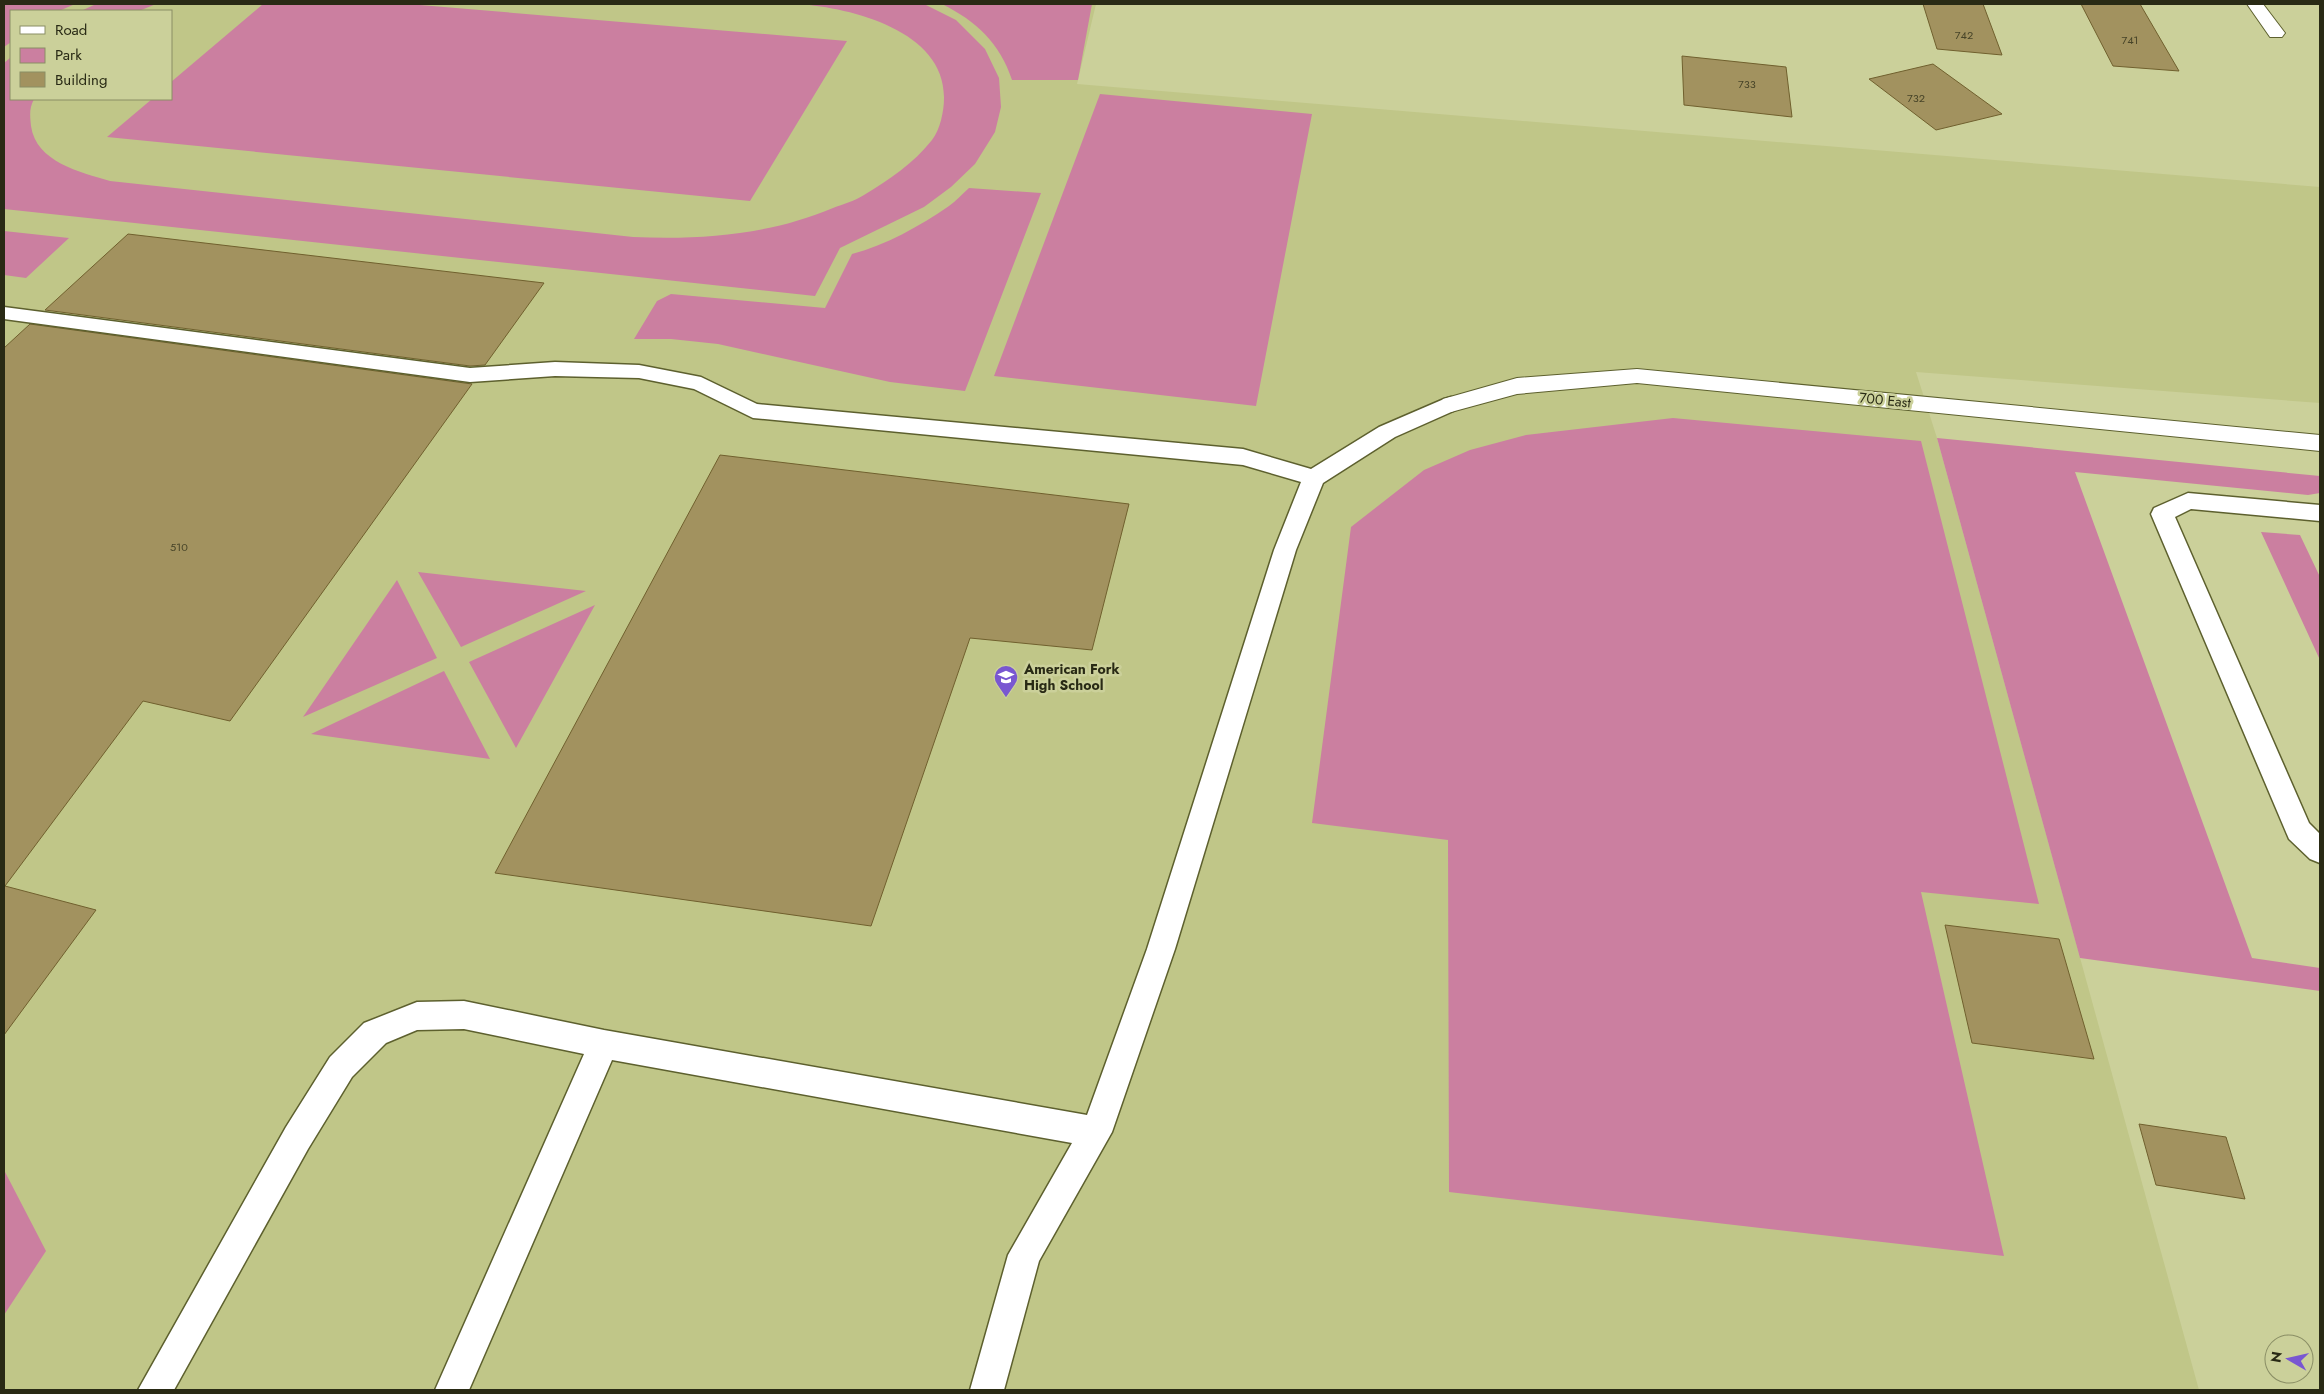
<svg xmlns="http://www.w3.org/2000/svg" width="2324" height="1394" viewBox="0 0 2324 1394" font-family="Jost,sans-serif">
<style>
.built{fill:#c0c688;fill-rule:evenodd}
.green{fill:#cb7fa0}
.building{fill:#a2925f;stroke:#70602e}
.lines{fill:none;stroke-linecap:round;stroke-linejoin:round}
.service-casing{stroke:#5d602e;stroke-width:3}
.minor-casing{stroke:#5d602e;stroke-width:2}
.service{fill:#fff;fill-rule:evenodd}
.minor{fill:#fff;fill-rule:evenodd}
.labels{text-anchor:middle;stroke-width:5;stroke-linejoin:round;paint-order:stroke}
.number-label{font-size:11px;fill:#474428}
.street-label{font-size:14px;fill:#292a15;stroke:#cbd09a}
.poi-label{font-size:14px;font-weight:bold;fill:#292a15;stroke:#cbd09a;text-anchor:start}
</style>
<rect width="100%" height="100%" fill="#cbd09a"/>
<!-- built -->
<path class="built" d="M4,4h1092l-19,80 1243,103v216l-404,-31 21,66 262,952h-2195zM11,11h160v88h-160z"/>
<!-- green -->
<path class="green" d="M4,4h71l-16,7h-48v31l-7,5z
M96,4h60l-17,7h-58z
M263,4h145l439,37 -97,160 -643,-64 45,-38h19v-17z
M799,4h125l32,16 29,29 14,29 2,29 -6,25 -20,32 -24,23 -27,20 -84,41 -25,48 -811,-87v-146l7,-6v42h23c-5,10 -4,16 -3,27 5,36 49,46 79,55l523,56c68,3 136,-2 200,-29 10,-4 22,-7 31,-13 25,-15 50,-32 68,-55 8,-10 12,-29 12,-42 1,-67 -92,-90 -145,-94z
M942,4h150l-14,76h-66c-12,-37 -36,-59 -70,-76z
M1100,94l212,20 -56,292 -262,-30z
M969,188l72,5 -76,198 -75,-9 -172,-38 -47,-5h-37l23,-38 14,-7 154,14 27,-54c34,-9 68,-28 97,-48 7,-5 13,-12 20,-18z
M4,231l65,7 -43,40 -22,-3z
M1673,418l248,23 118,463 -118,-12 83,364 -555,-64 -1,-352 -136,-17 39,-296 73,-57 46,-20 56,-15z
M1937,438l383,38v17l-12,2 -233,-23 177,486 68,10v23l-240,-33z
M2261,532l39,3 20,42v83z
M418,572l168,19 -125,56z
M397,580l40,78 -134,59z
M595,605l-79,143 -47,-86z
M444,671l46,88 -179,-25z
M4,1170l42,81 -42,64z"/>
<!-- building -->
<path class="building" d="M1923,4h60l19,51 -65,-6z
M2081,4h59l39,67 -66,-5z
M1682,56l104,11 6,50 -108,-12z
M1933,64l69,50 -66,16 -67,-51z
M128,234l416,49 -59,82 -15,1 -425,-56z
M30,324l442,60 -242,337 -87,-20 -138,185 91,24 -92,125v-687z
M720,455l409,49 -37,146 -122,-12 -99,288 -376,-53z
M1945,925l114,14 35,120 -122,-16z
M2139,1124l87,13 19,62 -89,-14z"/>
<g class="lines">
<!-- service casing -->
<g class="service-casing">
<path id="service" d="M4,307l466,61 85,-6 84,3 62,12 56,27 486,45 68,20 68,-42 65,-28 7,-2 7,2 3,5 -3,5 -63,28 -72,46 -27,67 -121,399 -63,183 -73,129 -35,129h-34l38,-135 64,-112 -460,-83 -143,330h-34l149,-336 -120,-25 -47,1 -31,13 -34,34 -44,72 -134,241h-36l148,-263 44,-70 34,-34 53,-21 47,-1 140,29 483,85 60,-166 127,-399 27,-68 -58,-17 -490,-47 -59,-29 -55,-11 -84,-2 -85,6 -466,-63z
M2188,493l132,12v16l-129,-12 -16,8 134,306 11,11v29l-10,-4 -21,-20 -138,-325 3,-6z"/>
</g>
<!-- minor casing -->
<g class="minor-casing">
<path id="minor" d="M2247,4h16l22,29 -3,4h-12z
M1637,369l683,66v16l-683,-68 -120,11 -66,18 -8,-3 -3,-5 3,-5 74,-21z"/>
</g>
<!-- service -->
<use href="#service" class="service"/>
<!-- minor -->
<use href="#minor" class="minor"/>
</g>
<!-- icons -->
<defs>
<g id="school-pin" transform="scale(1.25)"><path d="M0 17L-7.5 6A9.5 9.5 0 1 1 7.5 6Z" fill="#7957d1" stroke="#cbd09a"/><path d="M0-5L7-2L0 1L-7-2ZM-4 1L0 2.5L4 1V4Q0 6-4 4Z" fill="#fff"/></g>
</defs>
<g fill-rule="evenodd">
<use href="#school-pin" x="1006" y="677"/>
</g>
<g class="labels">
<!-- number labels -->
<g class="number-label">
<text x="1964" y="39">742</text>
<text x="2130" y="44">741</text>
<text x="1747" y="88">733</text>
<text x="1916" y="102">732</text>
<text x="179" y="551">510</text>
</g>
<!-- street labels -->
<g class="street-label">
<text transform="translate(1885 400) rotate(6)" y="5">700 East</text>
</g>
<!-- poi labels -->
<g class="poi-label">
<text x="1024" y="674">American Fork<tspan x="1024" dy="16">High School</tspan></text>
</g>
</g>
<!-- border -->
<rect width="2324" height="1394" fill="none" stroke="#292a15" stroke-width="10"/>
<!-- legend -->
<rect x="10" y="10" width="162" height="90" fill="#cbd09a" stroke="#8a8e65"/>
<rect x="20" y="26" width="25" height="8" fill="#ffffff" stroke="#8a8e65"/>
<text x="55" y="35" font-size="15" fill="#292a15">Road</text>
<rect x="20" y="48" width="25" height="15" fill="#cb7fa0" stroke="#8a8e65"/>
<text x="55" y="60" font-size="15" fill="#292a15">Park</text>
<rect x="20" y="72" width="25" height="15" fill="#a2925f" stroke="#8a8e65"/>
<text x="55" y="85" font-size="15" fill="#292a15">Building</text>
<!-- north arrow -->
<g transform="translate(2289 1359) rotate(279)"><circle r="24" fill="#cbd09a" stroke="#8a8e65"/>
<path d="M0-4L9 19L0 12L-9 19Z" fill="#7957d1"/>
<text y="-8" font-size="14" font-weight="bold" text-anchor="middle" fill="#292a15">N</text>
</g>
</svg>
